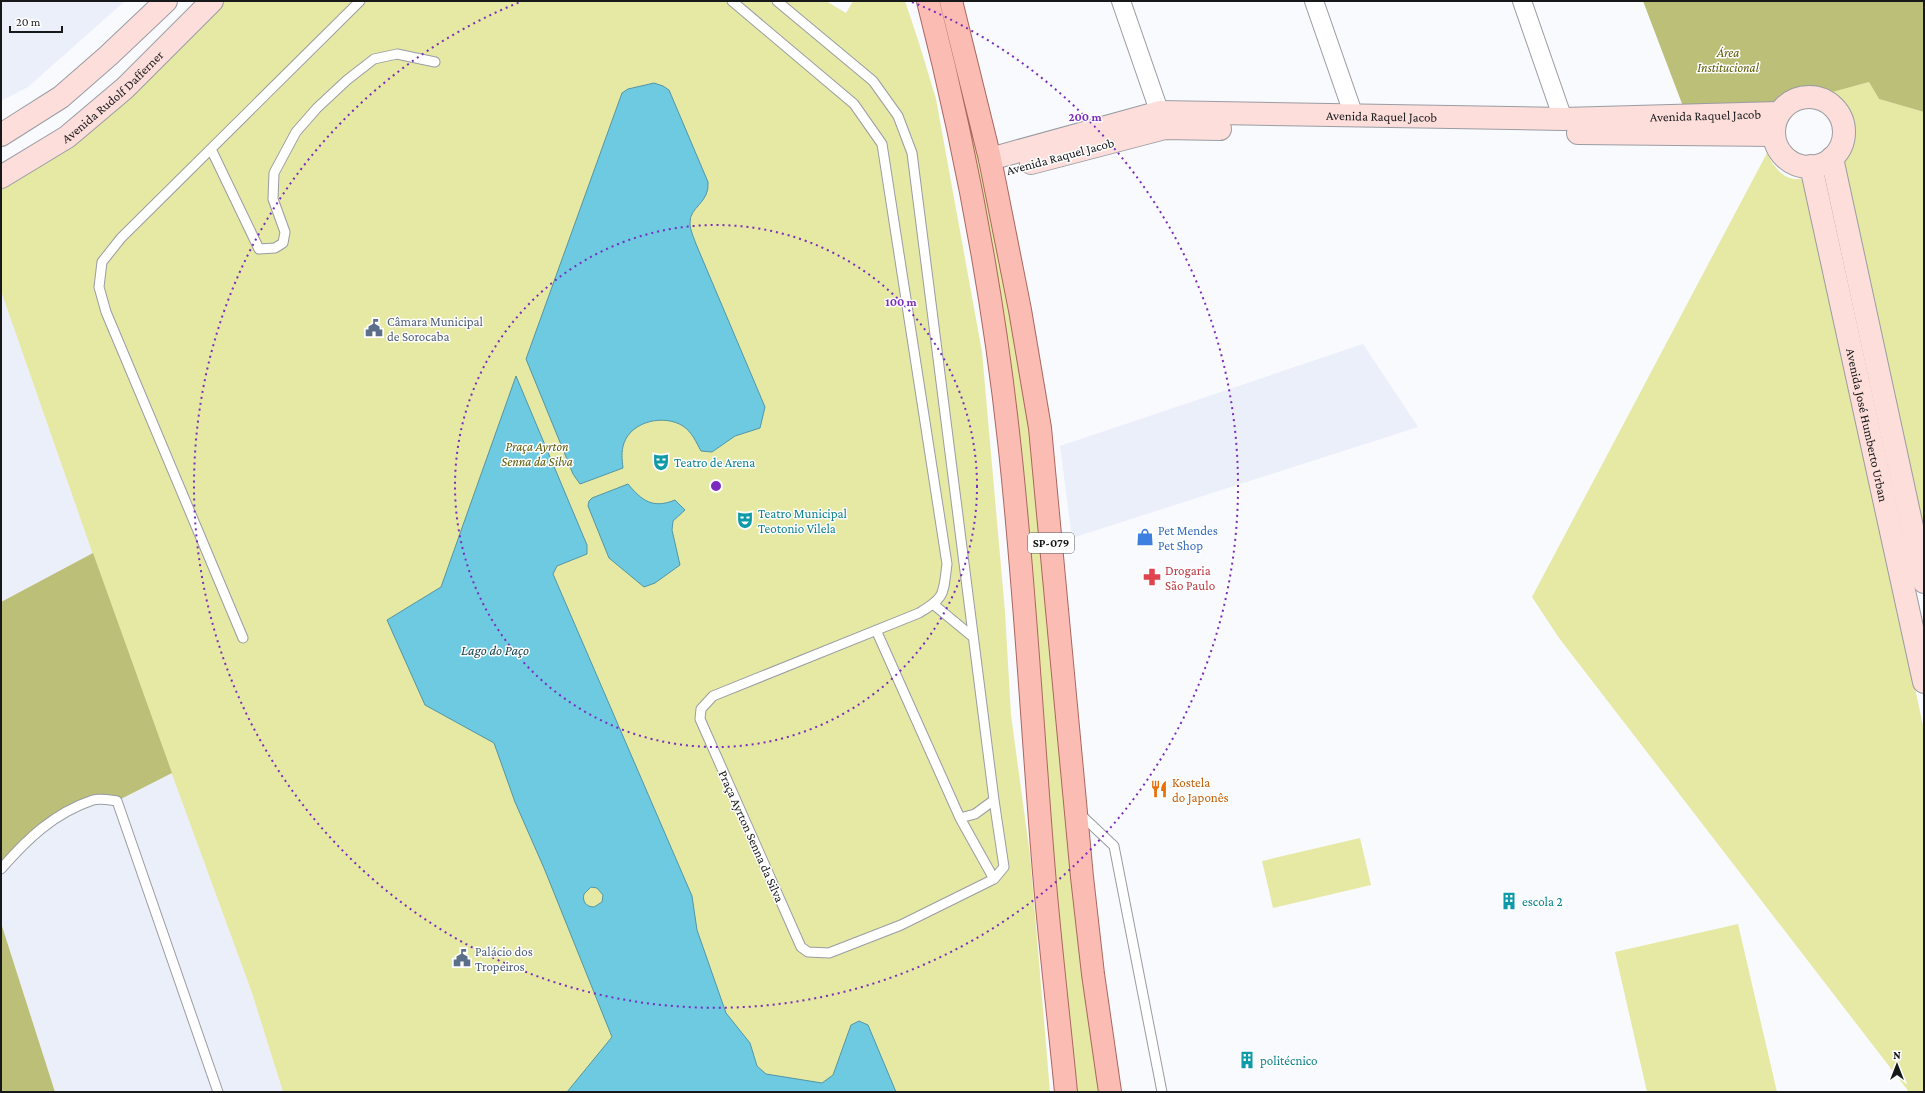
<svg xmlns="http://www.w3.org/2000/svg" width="1925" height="1093" viewBox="0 0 1925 1093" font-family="'Crimson Pro',serif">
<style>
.built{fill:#ebeffa}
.green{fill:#e5e9a3}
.forest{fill:#bbbf77}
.water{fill:#6dcae1;stroke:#5395a5;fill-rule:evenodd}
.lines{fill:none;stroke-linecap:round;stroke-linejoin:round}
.lane-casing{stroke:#9a9ca3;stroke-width:11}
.street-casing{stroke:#9a9ca3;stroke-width:20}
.secondary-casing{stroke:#9a9ca3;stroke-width:24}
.primary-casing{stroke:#a9665e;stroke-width:24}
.lane{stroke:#fff;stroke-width:9}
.street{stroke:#fff;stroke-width:18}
.secondary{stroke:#fddeda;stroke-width:22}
.primary{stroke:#fbbcb4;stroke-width:22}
.ring{fill:none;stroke:#7b2cbf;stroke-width:2;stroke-dasharray:2 4}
.labels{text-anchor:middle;stroke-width:3;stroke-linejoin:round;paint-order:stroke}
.shield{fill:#fff;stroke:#5d5d5f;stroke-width:1}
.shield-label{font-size:12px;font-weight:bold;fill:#17181a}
.park-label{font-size:13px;font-style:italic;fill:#5a5b03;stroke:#fff}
.street-label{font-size:13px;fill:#17181a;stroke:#fff}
.service-label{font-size:13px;fill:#4e5e75;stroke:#fff;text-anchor:start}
.culture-label{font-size:13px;fill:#0d838f;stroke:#fff;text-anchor:start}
.shop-label{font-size:13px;fill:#366cbe;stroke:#fff;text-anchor:start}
.health-label{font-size:13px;fill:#be3a42;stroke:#fff;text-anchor:start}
.food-label{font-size:13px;fill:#c56008;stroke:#fff;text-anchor:start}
.water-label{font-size:14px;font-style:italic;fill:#18434d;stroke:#fff}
.centre{fill:#7b2cbf;stroke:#fff;stroke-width:2}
.ring-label{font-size:12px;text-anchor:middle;font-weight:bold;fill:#7b2cbf;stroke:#fff;stroke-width:3;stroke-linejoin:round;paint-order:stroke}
</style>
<rect width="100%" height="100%" fill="#f8fafe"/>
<!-- built -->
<path class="built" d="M1,1h124l-97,86 -27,14z
M1,291l92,262 -92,49z
M1363,344l55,83 -346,111 -12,-92z
M172,773l80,220 31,99h-228l-54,-169v-54l27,-30 66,-39 23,1z"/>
<!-- green -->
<path class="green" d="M225,1h601l20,12 7,-12h52l14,42 17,56 46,253 23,260 6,103 19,140 20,237h-767l-31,-99 -132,-361 -119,-341v-108l112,-78z
M934,1h11l41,171 43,238 47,504 23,178h-21l-23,-205 -13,-185z
M1869,82l10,17 45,13v434l-81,-389c12,-32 14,-47 -20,-63z
M1767,153c7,16 19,30 38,25l119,552v362h-15l-350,-454 -27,-41z
M1360,838l11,47 -98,23 -11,-47z
M1738,924l39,168h-130l-32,-140z"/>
<!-- forest -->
<path class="forest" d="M1643,1h281v111l-45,-13 -10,-17 -177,48z
M93,553l79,220 -55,28 -23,-1 -41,19 -52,50v-267z
M1,923l54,169h-54z"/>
<!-- water -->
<path class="water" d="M654,83l9,3 6,4 39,92c2,21 -19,25 -18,41 0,7 4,15 6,21l69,163 -5,21 -25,8 -23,16 -11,-1c-5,-9 -9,-19 -18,-25 -19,-12 -51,-5 -59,17 -3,9 -2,16 -1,25l-43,16 -7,-10 -47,-115 96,-266 6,-4z
M516,376l71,169v9l-30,12 -4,8 139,322 5,34 29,83 24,30 7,23 9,8 56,9 11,-8 18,-50 8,-4 9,4 28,67h-329l45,-55 -68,-169 -29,-66 -21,-59 -69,-38 -38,-85 54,-33zM591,887l6,1 6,7 -1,7 -8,5c-8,0 -12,-6 -10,-13z
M628,484c14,17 25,25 47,16l10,10 -12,11 -1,9 8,35 -25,18 -11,4 -35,-29 -21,-52 1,-5 3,-3z"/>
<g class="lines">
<!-- lane casing -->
<g class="lane-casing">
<path id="lane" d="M732,1l122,103 28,40 65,420c-4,30 -1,33 -28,49l-206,83 -12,13 -1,10 101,228 7,5 21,1 72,-28 93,-46 10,-12 -10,-67 -82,-647 -14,-37 -25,-35 -96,-80
M211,149l48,100 16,-1 8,-5 2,-11 -12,-33 1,-26 22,-41 21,-24 30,-28 27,-21 23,-5 38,8
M933,604l40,33
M876,630l84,188 15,-4 19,-14
M243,638l-137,-326 -7,-25 3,-25 19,-24 239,-237
M1079,813l35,33 48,246
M960,818l34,61
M1,869c26,-30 53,-56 92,-69 7,-2 17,0 24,1l101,291"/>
</g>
<!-- street casing -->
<g class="street-casing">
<path id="street" d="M1121,1l43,124
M1314,1l40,115
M1522,1l41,118"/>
</g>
<!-- secondary casing -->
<g class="secondary-casing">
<g id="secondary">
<circle cx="1809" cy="132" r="35"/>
<path d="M1578,133l196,2"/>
<path d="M1,135l60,-38 47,-41 58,-55"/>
<path d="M1832,158l92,424"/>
<path id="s1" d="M990,159l170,-47 403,7 216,-6"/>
<path d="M1031,163l134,-35 55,1"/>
<path id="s2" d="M1811,166l113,516"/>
<path id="s3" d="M1,177l66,-40 58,-49 87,-87"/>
</g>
</g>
<!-- primary casing -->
<g class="primary-casing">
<path id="primary" d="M928,1c37,145 65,292 81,440 16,143 23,287 35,431 6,73 15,147 22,220
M951,1l39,158 30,151 20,118 42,449 11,97 17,118"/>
</g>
<!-- lane -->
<use href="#lane" class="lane"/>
<!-- street -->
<use href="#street" class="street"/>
<!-- secondary -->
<use href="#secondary" class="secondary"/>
<!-- primary -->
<use href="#primary" class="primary"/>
</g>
<!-- distance rings -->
<g class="ring">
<circle cx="716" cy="486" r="261"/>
<path d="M912 2A522 522 0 1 1 520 2"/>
</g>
<!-- icons -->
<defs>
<g id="civic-bare" transform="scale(1.38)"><path d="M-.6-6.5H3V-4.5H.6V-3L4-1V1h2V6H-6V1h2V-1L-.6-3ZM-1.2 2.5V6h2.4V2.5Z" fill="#5c6f8a" stroke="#fff" stroke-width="2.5" paint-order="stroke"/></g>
<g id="theatre-bare" transform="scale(1.38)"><path d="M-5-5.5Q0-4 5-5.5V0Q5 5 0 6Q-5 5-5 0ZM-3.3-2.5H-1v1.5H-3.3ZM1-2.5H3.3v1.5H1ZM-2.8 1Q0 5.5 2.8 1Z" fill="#0f9aa8" stroke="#fff" stroke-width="2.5" paint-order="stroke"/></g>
<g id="shop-bare" transform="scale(1.38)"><path d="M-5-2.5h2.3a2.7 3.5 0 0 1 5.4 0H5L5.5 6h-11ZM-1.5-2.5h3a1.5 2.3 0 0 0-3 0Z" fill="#3f7fe0" stroke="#fff" stroke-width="2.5" paint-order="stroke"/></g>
<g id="pharmacy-bare" transform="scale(1.38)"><path d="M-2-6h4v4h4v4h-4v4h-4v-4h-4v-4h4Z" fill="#e0444e" stroke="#fff" stroke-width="2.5" paint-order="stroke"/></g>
<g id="restaurant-bare" transform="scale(1.38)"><path d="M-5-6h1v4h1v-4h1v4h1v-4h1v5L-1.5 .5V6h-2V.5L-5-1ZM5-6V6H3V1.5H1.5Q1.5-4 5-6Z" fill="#e8710a" stroke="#fff" stroke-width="2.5" paint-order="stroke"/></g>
<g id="building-bare" transform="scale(1.38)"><path d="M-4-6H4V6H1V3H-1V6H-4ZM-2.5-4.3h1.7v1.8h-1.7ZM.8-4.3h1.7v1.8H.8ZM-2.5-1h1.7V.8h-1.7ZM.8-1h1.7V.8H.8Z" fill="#0f9aa8" stroke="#fff" stroke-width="2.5" paint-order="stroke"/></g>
</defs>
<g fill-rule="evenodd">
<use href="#civic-bare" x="374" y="328"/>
<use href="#theatre-bare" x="661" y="462"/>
<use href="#theatre-bare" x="745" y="520"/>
<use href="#shop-bare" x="1145" y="537"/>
<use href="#pharmacy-bare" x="1152" y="577"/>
<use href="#restaurant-bare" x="1159" y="789"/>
<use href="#building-bare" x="1509" y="901"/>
<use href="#civic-bare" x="462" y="958"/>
<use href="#building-bare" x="1247" y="1060"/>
</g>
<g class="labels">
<!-- shield labels -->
<rect class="shield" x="1028" y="533" width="46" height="20" rx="3"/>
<g class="shield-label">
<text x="1051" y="547">SP-079</text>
</g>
<!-- park labels -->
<g class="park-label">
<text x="1728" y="57">Área<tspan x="1728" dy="15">Institucional</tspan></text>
<text x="537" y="451">Praça Ayrton<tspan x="537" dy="15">Senna da Silva</tspan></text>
</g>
<!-- street labels -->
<g class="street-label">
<text dy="5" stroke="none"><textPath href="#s3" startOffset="138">Avenida Rudolf Dafferner</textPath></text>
<text dy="5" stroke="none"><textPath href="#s1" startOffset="722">Avenida Raquel Jacob</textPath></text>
<text dy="5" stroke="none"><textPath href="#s1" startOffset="398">Avenida Raquel Jacob</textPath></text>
<text transform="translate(1060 156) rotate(-15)" y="5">Avenida Raquel Jacob</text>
<text dy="5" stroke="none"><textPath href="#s2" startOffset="265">Avenida José Humberto Urban</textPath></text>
<text transform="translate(752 836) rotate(66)" y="5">Praça Ayrton Senna da Silva</text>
</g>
<!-- service labels -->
<g class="service-label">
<text x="387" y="326">Câmara Municipal<tspan x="387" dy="15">de Sorocaba</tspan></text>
<text x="475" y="956">Palácio dos<tspan x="475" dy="15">Tropeiros</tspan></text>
</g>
<!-- culture labels -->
<g class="culture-label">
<text x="674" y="467">Teatro de Arena</text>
<text x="758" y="518">Teatro Municipal<tspan x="758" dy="15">Teotonio Vilela</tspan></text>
<text x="1522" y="906">escola 2</text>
<text x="1260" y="1065">politécnico</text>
</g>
<!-- shop labels -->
<g class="shop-label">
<text x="1158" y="535">Pet Mendes<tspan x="1158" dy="15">Pet Shop</tspan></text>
</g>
<!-- health labels -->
<g class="health-label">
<text x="1165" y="575">Drogaria<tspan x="1165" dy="15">São Paulo</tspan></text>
</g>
<!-- food labels -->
<g class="food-label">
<text x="1172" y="787">Kostela<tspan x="1172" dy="15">do Japonês</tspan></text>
</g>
<!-- water labels -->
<g class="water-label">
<text x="495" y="655">Lago do Paço</text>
</g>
</g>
<circle cx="716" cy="486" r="6" class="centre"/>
<g class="ring-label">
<text x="1085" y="121">200 m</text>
<text x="901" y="306">100 m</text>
</g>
<!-- border -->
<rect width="1925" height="1093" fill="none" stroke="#17181a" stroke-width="4"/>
<!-- north arrow -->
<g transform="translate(1897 1065)" stroke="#ffffff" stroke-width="3" paint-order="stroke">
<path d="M0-3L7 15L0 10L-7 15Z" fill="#17181a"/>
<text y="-6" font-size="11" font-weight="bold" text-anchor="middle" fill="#17181a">N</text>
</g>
<!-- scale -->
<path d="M10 26v6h52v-6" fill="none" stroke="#17181a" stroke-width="2"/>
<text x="16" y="26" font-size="12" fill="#17181a" stroke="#ffffff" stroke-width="3" paint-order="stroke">20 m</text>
</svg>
